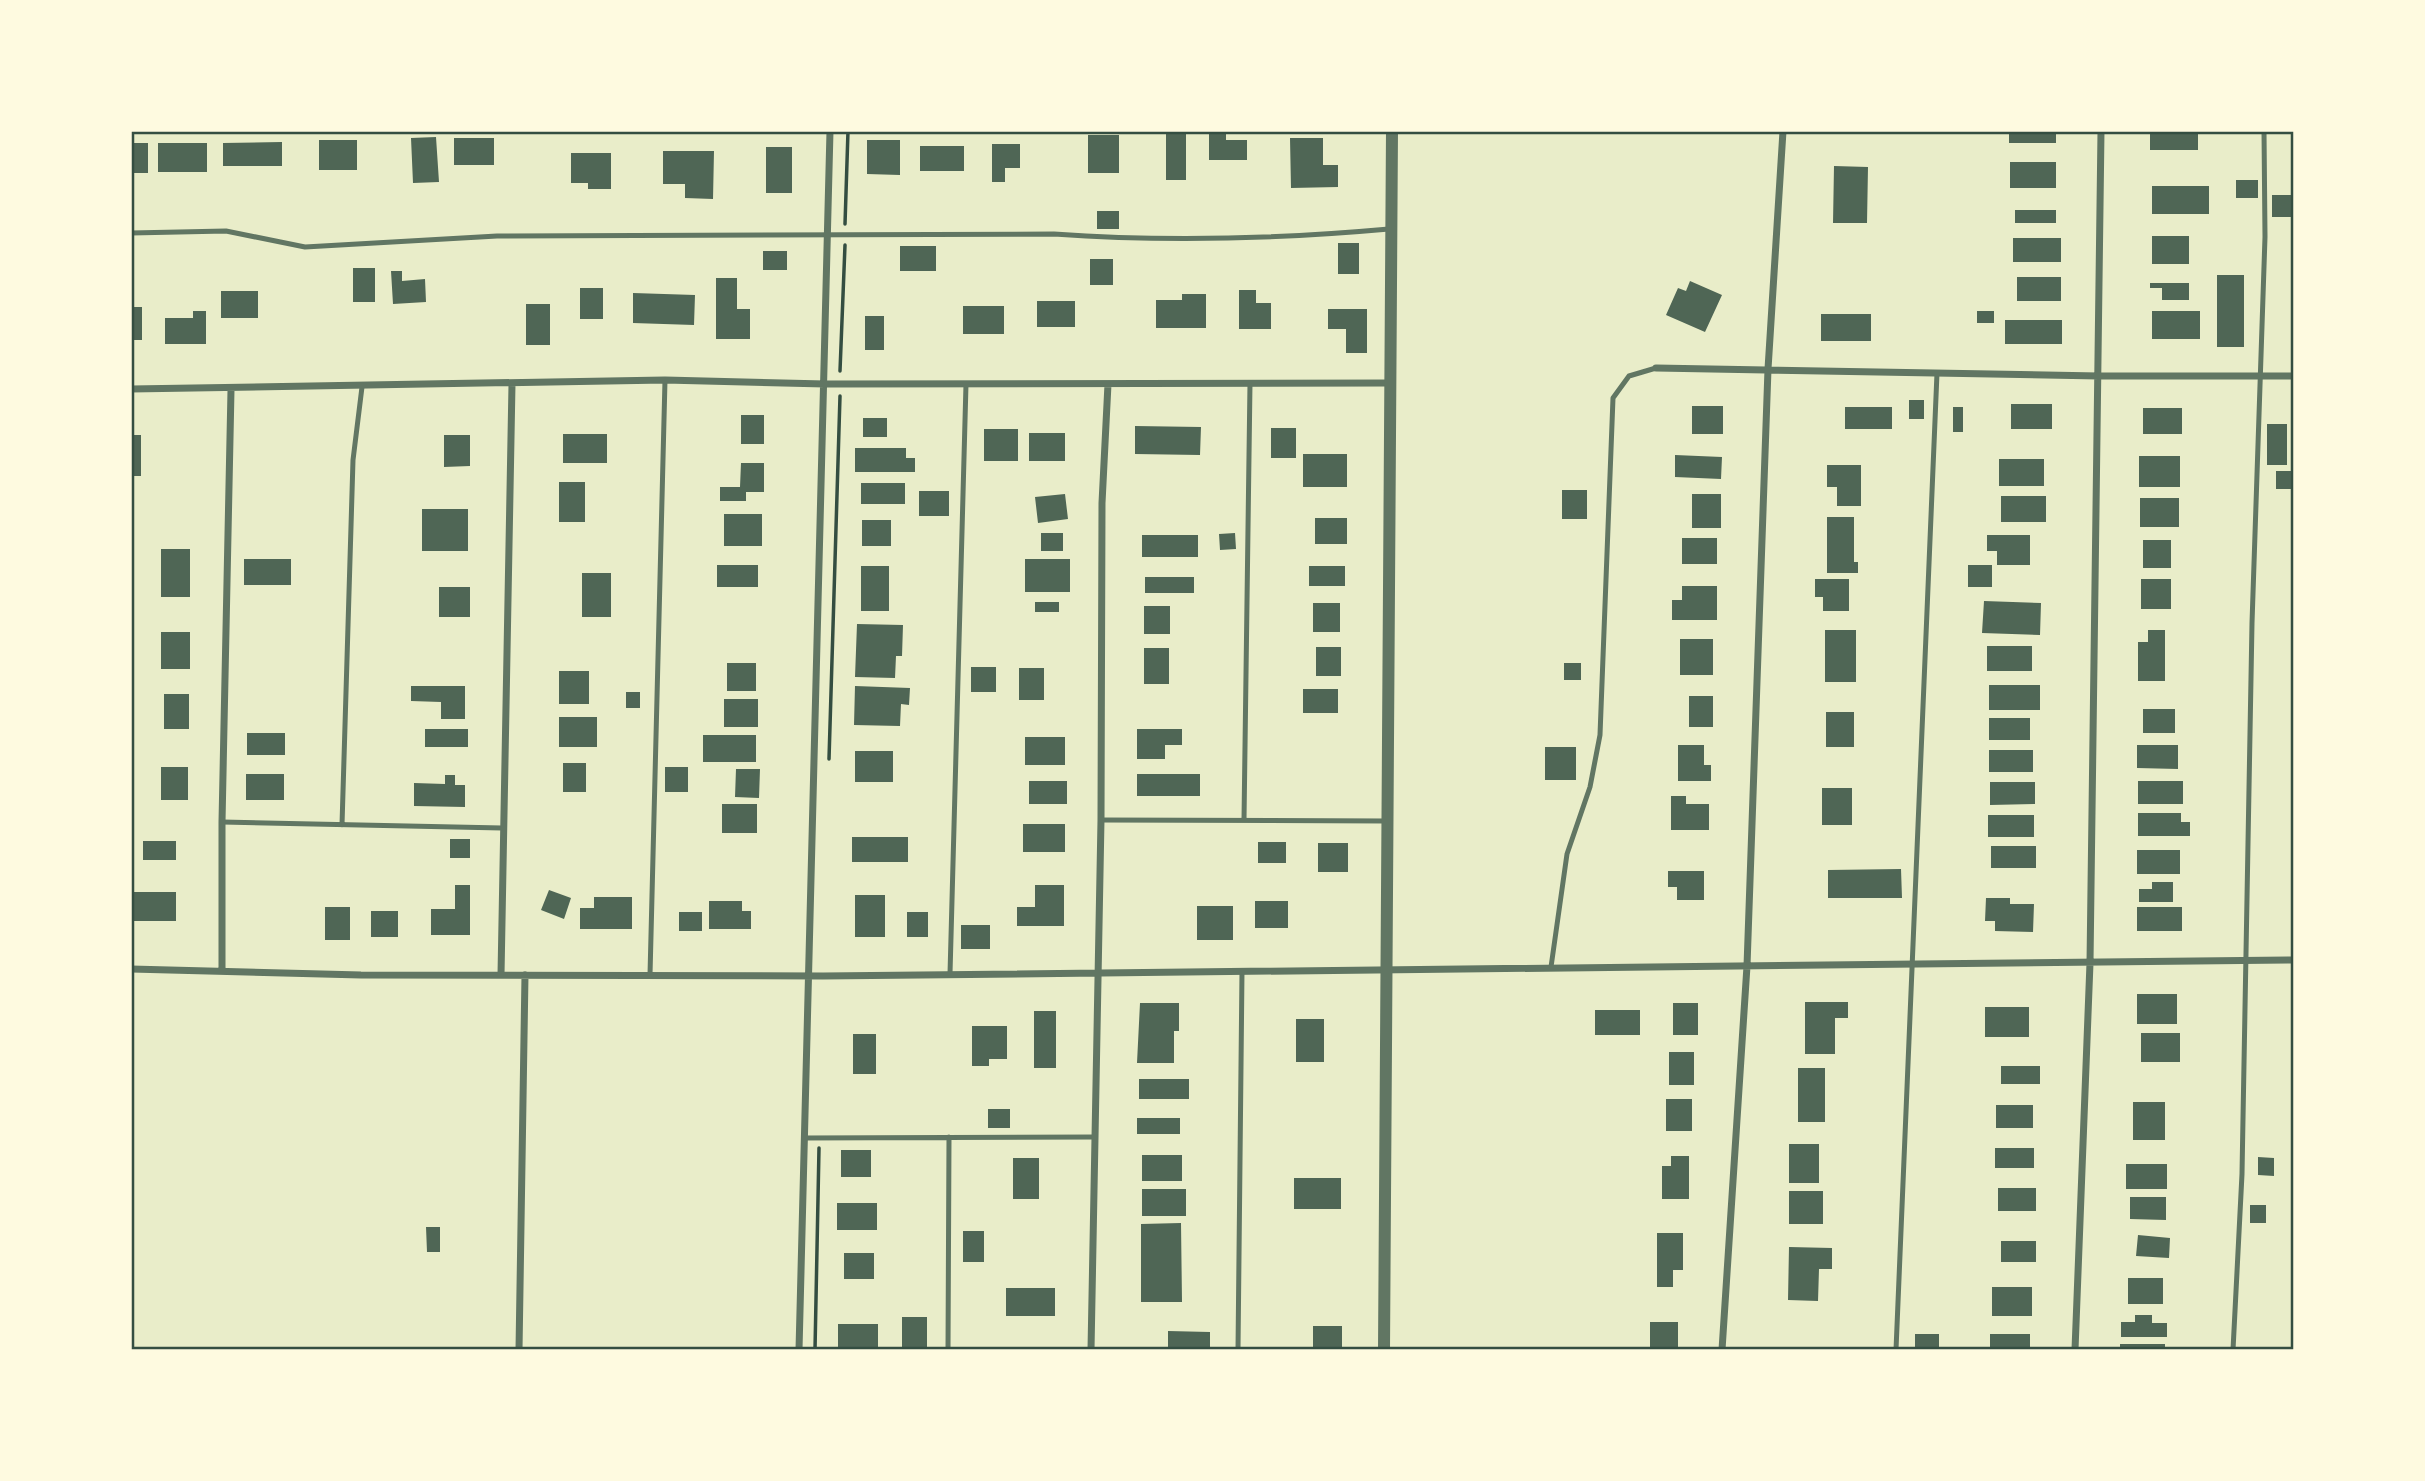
<svg xmlns="http://www.w3.org/2000/svg" width="2425" height="1481" viewBox="0 0 2425 1481" font-family="Barlow,sans-serif">
<style>
.building{fill:#4f6655}
.lines{fill:none;stroke-linecap:round;stroke-linejoin:round}
.path{stroke:#344e41;stroke-width:3.5}
.service{stroke:#617663;stroke-width:5}
.minor{stroke:#617663;stroke-width:7}
.tertiary{stroke:#617663;stroke-width:12}
.neatline{fill:none;stroke:#344e41;stroke-width:2.5}
</style>
<rect width="100%" height="100%" fill="#e9edc9"/>
<!-- building -->
<path class="building" d="M2009,131h47v12h-47z
M2150,131h48v19h-48z
M1166,133h20v47h-20z
M1209,133h17v7h21v20h-38z
M1088,135h31v38h-31z
M436,137l3,45 -26,1 -2,-45z
M454,138h40v27h-40z
M1290,138h33v27h15v22l-47,1z
M319,140h38v30h-38z
M867,140h33v35l-33,-1z
M282,142v24h-59v-23z
M131,143h17v30h-17z
M158,143h49v29h-49z
M992,144h28v24h-15v14h-13z
M920,146h44v25h-44z
M766,147h26v46h-26z
M663,151h51l-1,48 -28,-1v-14h-22z
M571,153h40v36h-23v-6h-17z
M2010,162h46v26h-46z
M1834,166l34,1 -1,56h-34z
M2236,180h22v18h-22z
M2152,186h57v28h-57z
M2272,195h19v22h-19z
M2015,210h41v13h-41z
M1097,211h22v18h-22z
M2152,236h37v28h-37z
M2013,238h48v24h-48z
M1338,243h21v31h-21z
M900,246h36v25h-36z
M763,251h24v19h-24z
M1090,259h23v26h-23z
M353,268h22v34h-22z
M391,271h11v10l23,-2 1,23 -33,2z
M2217,275h27v72h-27z
M2017,277h44v24h-44z
M716,278h21v31h13v30h-34z
M1690,281l32,14 -17,37 -39,-17 12,-27 8,3z
M2150,283h39v17h-27v-12h-12z
M580,288h23v31h-23z
M1239,290h17v13h15v26h-32z
M221,291h37v27h-37z
M633,293l62,2 -1,30 -61,-2z
M1182,294h24v34h-50v-28h26z
M1037,301h38v26h-38z
M526,304h24v41h-24z
M963,306h41v28h-41z
M131,307h11v33h-11z
M1328,309h39v44h-21v-24h-18z
M193,311h13v33h-41v-26h28z
M1977,311h17v12h-17z
M2152,311h48v28h-48z
M1821,314h50v27h-50z
M865,316h19v34h-19z
M2005,320h57v24h-57z
M1909,400h15v19h-15z
M2011,404h41v25h-41z
M1692,406h31v28h-31z
M1845,407h47v22h-47z
M1953,407h10v25h-10z
M2143,408h39v26h-39z
M741,415h23v29h-23z
M863,418h24v19h-24z
M2267,424h20v41h-20z
M1135,426l66,1 -1,28 -65,-1z
M1271,428h25v30h-25z
M984,429h34v32h-34z
M1029,433h36v28h-36z
M563,434h44v29h-44z
M131,435h10v41h-10z
M444,435h26v31l-26,1z
M855,448h51v10h9v14h-60z
M1303,454h44v33h-44z
M1675,455l47,2 -1,22 -46,-2z
M2139,456h41v31h-41z
M1999,459h45v27h-45z
M741,463h23v29h-18v9h-26v-14h20z
M1827,465h34v41h-24v-19h-10z
M2276,471h18v18h-18z
M559,482h26v40h-26z
M861,483h44v21h-44z
M1562,490h25v29h-25z
M919,491h30v25h-30z
M1065,494l3,25 -30,4 -3,-26z
M1692,494h29v34h-29z
M2001,496h45v26h-45z
M2140,498h39v29h-39z
M422,509h46v42h-46z
M724,514h38v32h-38z
M1827,517h27v45h4v11h-31z
M1315,518h32v26h-32z
M862,520h29v26h-29z
M1041,533h22v18h-22z
M1235,533l1,16 -16,1 -1,-16z
M1142,535h56v22h-56z
M1987,535h43v30h-33v-14h-10z
M1682,538h35v26h-35z
M2143,540h28v28h-28z
M161,549h29v48h-29z
M244,559h47v26h-47z
M1025,559h45v33h-45z
M717,565h41v22h-41z
M1968,565h24v22h-24z
M861,566h28v45h-28z
M1309,566h36v20h-36z
M582,573h29v44h-29z
M1145,577h49v16h-49z
M1815,579h34v32h-26v-14h-8z
M2141,579h30v30h-30z
M1682,586h35v34h-45v-20h10z
M439,587h31v30h-31z
M1984,601l57,2 -1,32 -58,-2z
M1035,602h24v10h-24z
M1313,603h27v29h-27z
M1144,606h26v28h-26z
M857,624l46,1 -1,31h-6l-1,22 -40,-1z
M1825,630h31v52h-31z
M2148,630h17v51h-27v-39h10z
M161,632h29v37h-29z
M1680,639h33v36h-33z
M1987,646h45v25h-45z
M1316,647h25v29h-25z
M1144,648h25v36h-25z
M727,663h29v28h-29z
M1564,663h17v17h-17z
M971,667h25v25h-25z
M1019,668h25v32h-25z
M559,671h30v33h-30z
M1989,685h51v25h-51z
M411,686h54v33h-24v-17l-30,-1z
M855,686l55,2 -1,17 -8,-1 -1,22 -46,-1z
M1303,689h35v24h-35z
M626,692h14v16h-14z
M164,694h25v35h-25z
M1689,696h24v31h-24z
M724,699h34v28h-34z
M2143,709h32v24h-32z
M1826,712h28v35h-28z
M559,717h38v30h-38z
M1989,718h41v22h-41z
M425,729h43v18h-43z
M1137,729h45v16h-17v14h-28z
M247,733h38v22h-38z
M703,735h53v27h-53z
M1025,737h40v28h-40z
M1678,745h26v20h7v16h-33z
M2137,745h41v24l-41,-1z
M1545,747h31v33h-31z
M1989,750h44v22h-44z
M855,751h38v31h-38z
M563,763h23v29h-23z
M161,767h27v33h-27z
M665,767h23v25h-23z
M736,769h24l-1,29 -24,-1z
M246,774h38v26h-38z
M1137,774h63v22h-63z
M445,775h10v10h10v22l-51,-1v-23l31,1z
M1029,781h38v23h-38z
M2138,781h45v23h-45z
M1990,782h45v22l-45,1z
M1822,788h30v37h-30z
M1671,796h15v8h23v26h-38z
M722,804h35v29h-35z
M2138,813h43v9h9v14h-52z
M1988,815h46v22h-46z
M1023,824h42v28h-42z
M852,837h56v25h-56z
M450,839h20v19h-20z
M143,841h33v19h-33z
M1258,842h28v21h-28z
M1318,843h30v29h-30z
M1991,846h45v22h-45z
M2137,850h43v24h-43z
M1901,869l1,29h-74v-28z
M1668,871h36v29h-27v-13h-9z
M2152,882h21v20h-34v-13h13z
M455,885h15v50h-39v-26h24z
M1035,885h29v41h-47v-19h18z
M549,890l22,8 -7,21 -23,-9z
M131,892h45v29h-45z
M855,895h30v42h-30z
M594,897h38v32h-52v-21h14z
M1986,898h24v6h24l-1,28 -38,-1v-10h-10z
M709,901h33v10h9v18h-42z
M1255,901h33v27h-33z
M1197,906h36v34h-36z
M325,907h25v33h-25z
M2137,907h45v24h-45z
M371,911h27v26h-27z
M679,912h23v19h-23z
M907,912h21v25h-21z
M961,925h29v24h-29z
M2137,994h40v30h-40z
M1805,1002h43v16h-13v36h-30z
M1140,1003h39v28h-5v32h-37z
M1673,1003h25v32h-25z
M1985,1007h44v30h-44z
M1595,1010h45v25h-45z
M1034,1011h22v57h-22z
M1296,1019h28v43h-28z
M972,1026h35v33h-18v7h-17z
M2141,1033h39v29h-39z
M853,1034h23v40h-23z
M1669,1052h25v33h-25z
M2001,1066h39v18h-39z
M1798,1068h27v54h-27z
M1139,1079h50v20h-50z
M1666,1099h26v32h-26z
M2133,1102h32v38h-32z
M1996,1105h37v23h-37z
M988,1109h22v19h-22z
M1137,1118h43v16h-43z
M1789,1144h30v39h-30z
M1995,1148h39v20h-39z
M841,1150h30v27h-30z
M1142,1155h40v26h-40z
M1671,1156h18v43h-27v-33h9z
M2258,1157l16,1v18l-16,-1z
M1013,1158h26v41h-26z
M2126,1164h41v25h-41z
M1294,1178h47v31h-47z
M1998,1188h38v23h-38z
M1142,1189h44v27h-44z
M1789,1191h34v33h-34z
M2130,1197h36v23l-36,-1z
M837,1203h40v27h-40z
M2250,1205h16v18h-16z
M1181,1223l1,79h-41v-78z
M426,1227h14v25h-13z
M963,1231h21v31h-21z
M1657,1233h26v37h-10v17h-16z
M2138,1235l32,3 -1,20 -33,-2z
M2001,1241h35v21h-35z
M1789,1247l43,1v21h-13l-1,32 -30,-1z
M844,1253h30v26h-30z
M2128,1278h35v26h-35z
M1992,1287h40v29h-40z
M1006,1288h49v28h-49z
M2135,1315h17v8h15v14h-46v-15h14z
M902,1317h25v33h-25z
M1650,1322h28v28h-28z
M838,1324h40v25h-40z
M1313,1326h29v24h-29z
M1168,1331l42,1v18h-42z
M1915,1334h24v16h-24z
M1990,1334h40v16h-40z
M2120,1344h45v6h-45z"/>
<g class="lines">
<!-- path -->
<path class="path" d="M845,224l3,-93
M840,371l5,-126
M829,759l11,-363
M815,1350l4,-202"/>
<!-- service -->
<path class="service" d="M131,233l95,-2 79,16 192,-11 557,-2c112,8 224,5 335,-5
M1101,820l285,1
M1244,820l6,-437
M222,822l280,6
M342,825l11,-365 9,-73
M1551,967l16,-113 23,-67 10,-52 13,-337 16,-22 27,-8
M950,974l16,-590
M650,975l15,-595
M804,1138l291,-1
M948,1350l1,-213
M1238,1350l4,-379
M1896,1350l41,-977
M2233,1350l9,-176 10,-551 13,-386 -1,-106"/>
<!-- minor -->
<path class="minor" d="M1656,368l443,8h195
M131,389l534,-9 160,4 565,-1
M131,969l230,6 462,1 1471,-16
M222,971v-149l9,-432
M501,975l11,-591
M519,1350l6,-375
M799,1350l31,-1219
M1091,1350l10,-530 1,-317 6,-119
M1722,1350l25,-384 21,-597 15,-238
M2075,1350l15,-387 11,-832"/>
<!-- tertiary -->
<path class="tertiary" d="M1384,1350l8,-1219"/>
</g>
<!-- border -->
<rect width="2425" height="1481" fill="none" stroke="#fefae0" stroke-width="266"/>
<rect x="133" y="133" width="2159" height="1215" class="neatline"/>
</svg>
